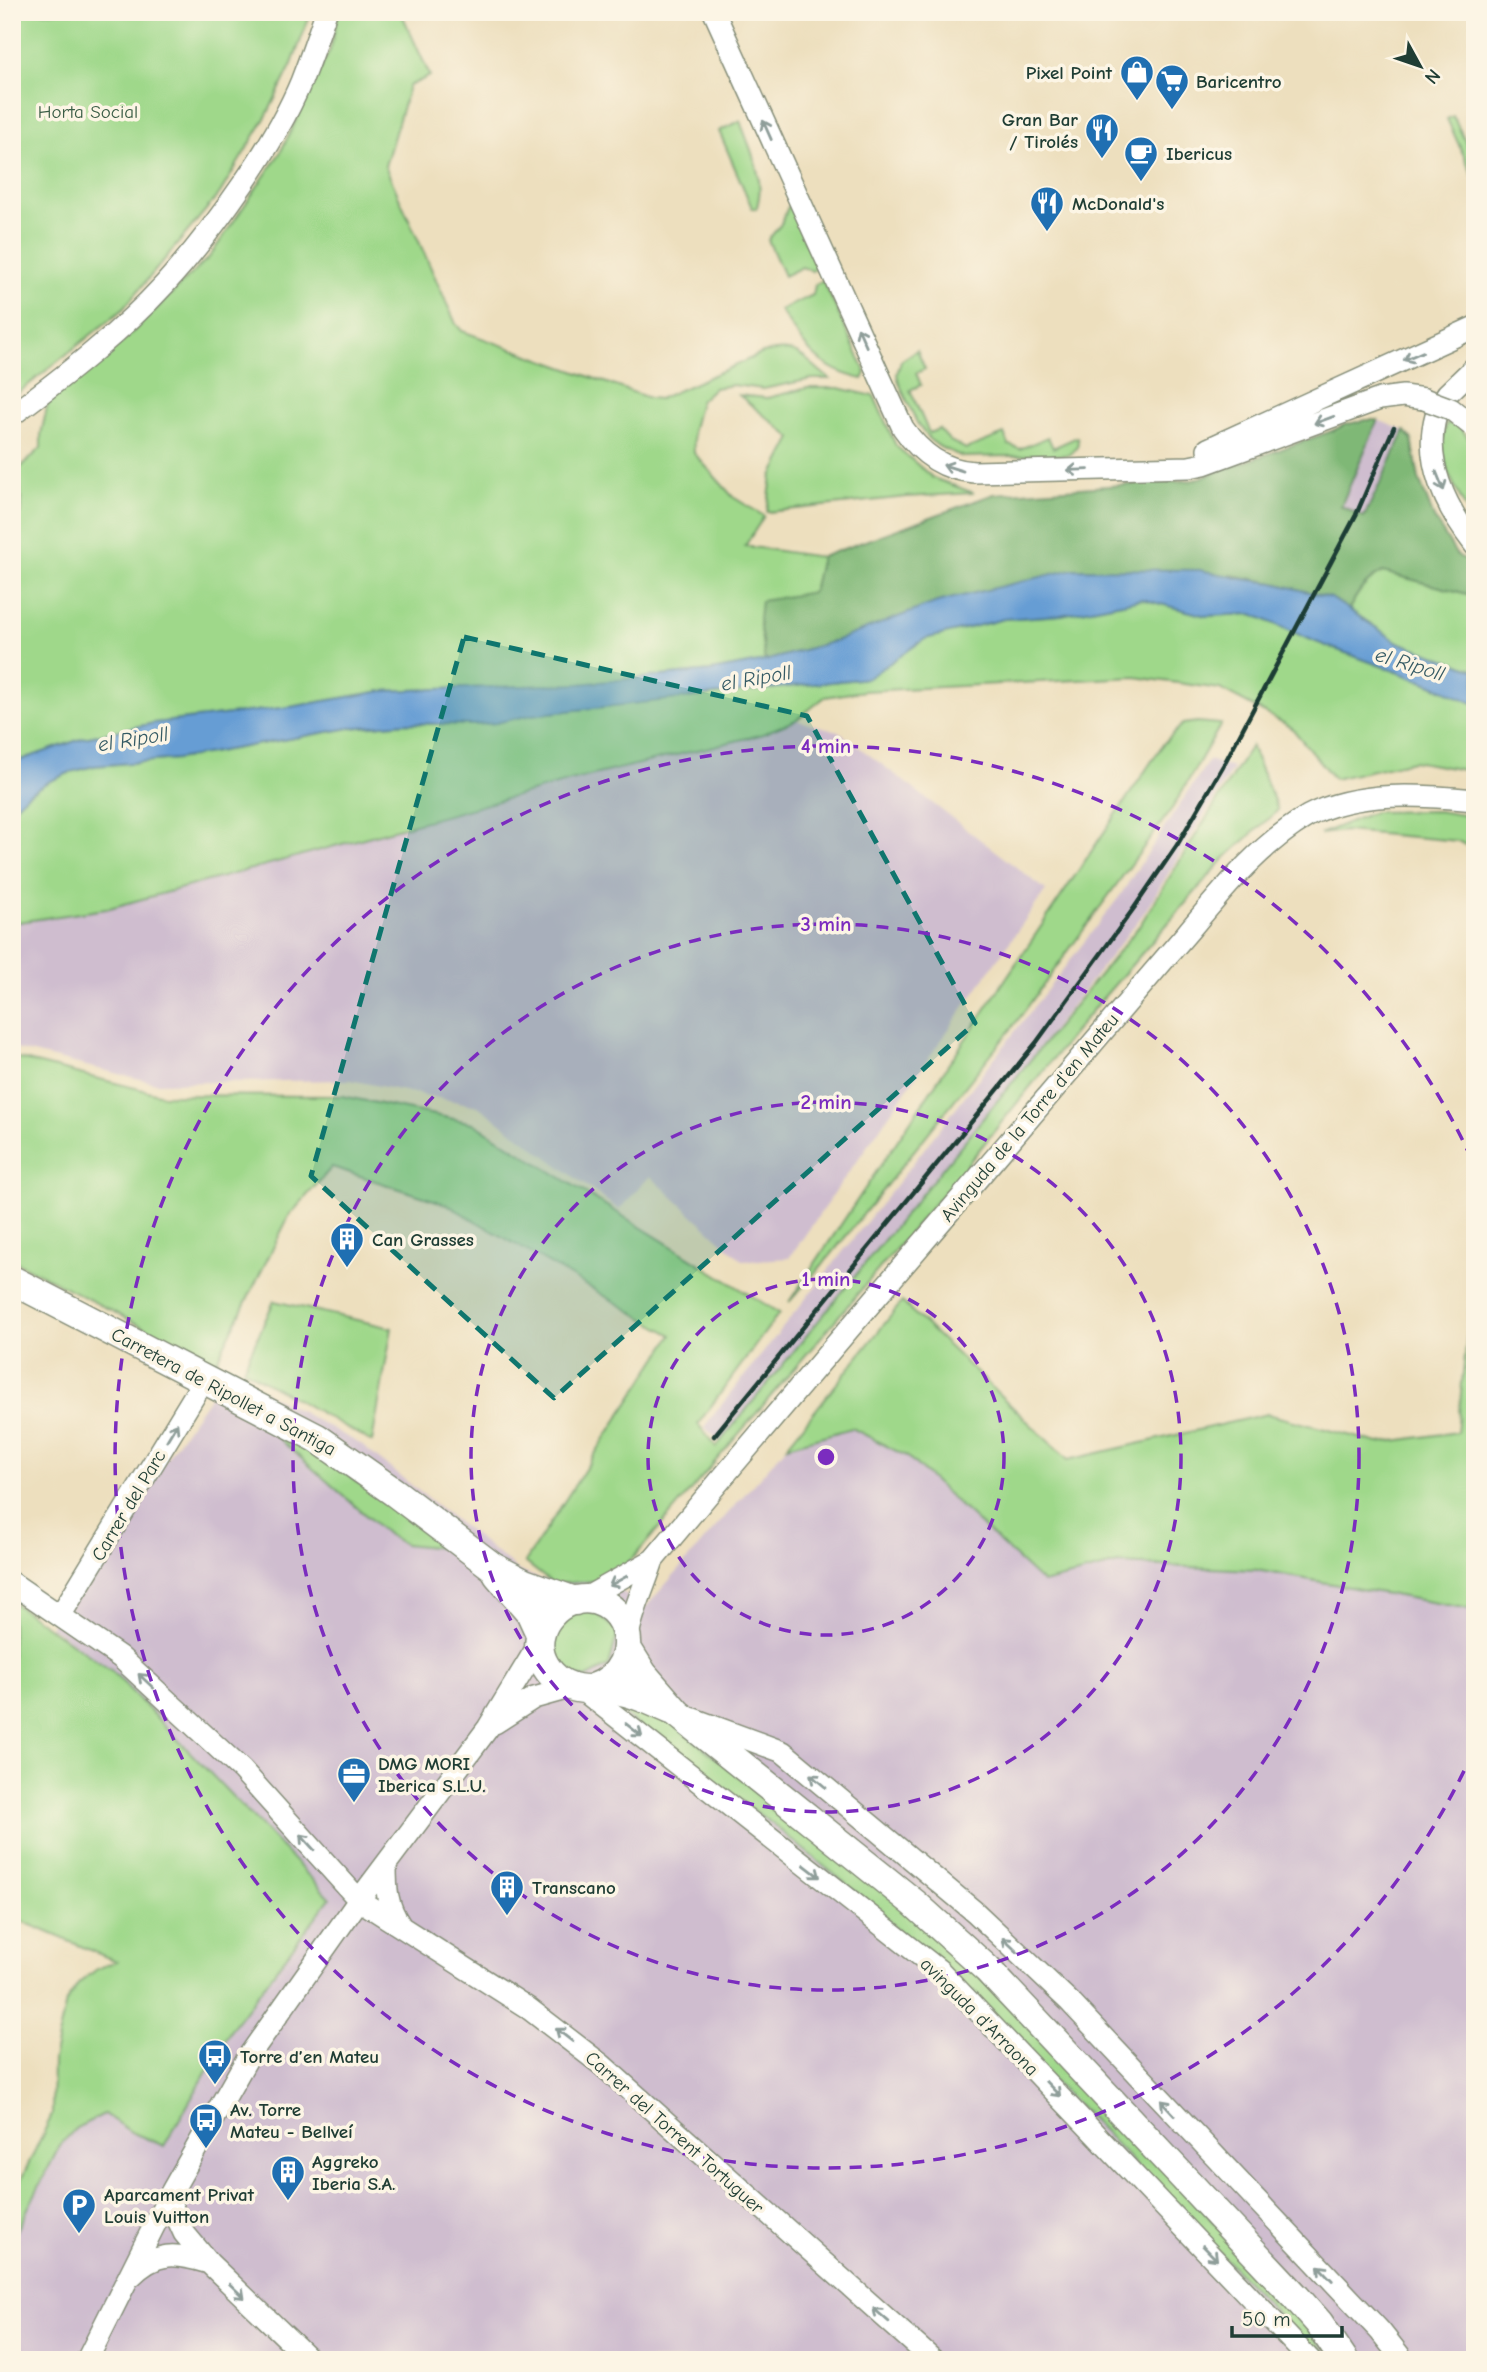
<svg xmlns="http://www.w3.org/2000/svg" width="1487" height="2372" viewBox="0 0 1487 2372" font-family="'Comic Neue',sans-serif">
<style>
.industrial{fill:#cfbdcf}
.green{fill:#9fd88a;stroke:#5f8a5f;stroke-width:2}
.forest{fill:#7fb876;stroke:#4f7a55;stroke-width:2}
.water{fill:#669dd4;stroke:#426d84;stroke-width:2}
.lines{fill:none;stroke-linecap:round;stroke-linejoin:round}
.minor-casing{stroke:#868e79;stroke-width:24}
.major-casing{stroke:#868e79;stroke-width:31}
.minor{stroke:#fff;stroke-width:21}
.major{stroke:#fff;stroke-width:28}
.rail{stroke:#1f3d34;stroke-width:4.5}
.minor-bridge-casing{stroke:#868e79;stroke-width:24;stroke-linecap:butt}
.minor-bridge{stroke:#fff;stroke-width:21}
.oneway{stroke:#8f9e9a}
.marked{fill:#0f766e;fill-opacity:0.2;stroke:#0f766e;stroke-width:5;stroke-dasharray:14 9;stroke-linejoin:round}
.ring{fill:none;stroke:#7b2cbf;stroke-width:3.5;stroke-dasharray:12 9}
.labels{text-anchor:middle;stroke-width:7;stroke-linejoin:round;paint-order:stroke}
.poi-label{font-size:19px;font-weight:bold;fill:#1f3d34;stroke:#fcf5e5;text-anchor:start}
.park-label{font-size:19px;fill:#395c45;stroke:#fcf5e5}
.street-label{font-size:19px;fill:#1f3d34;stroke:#fcf5e5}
.water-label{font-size:21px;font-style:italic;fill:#345a64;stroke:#fcf5e5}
.centre{fill:#7b2cbf;stroke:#fcf5e5;stroke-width:3.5}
.ring-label{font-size:21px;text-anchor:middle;font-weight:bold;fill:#7b2cbf;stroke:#fcf5e5;stroke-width:7;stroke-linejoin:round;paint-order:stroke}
</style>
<rect width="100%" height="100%" fill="#fcf5e5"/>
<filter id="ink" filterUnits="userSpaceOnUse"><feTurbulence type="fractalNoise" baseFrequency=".0143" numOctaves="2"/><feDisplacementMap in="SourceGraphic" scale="14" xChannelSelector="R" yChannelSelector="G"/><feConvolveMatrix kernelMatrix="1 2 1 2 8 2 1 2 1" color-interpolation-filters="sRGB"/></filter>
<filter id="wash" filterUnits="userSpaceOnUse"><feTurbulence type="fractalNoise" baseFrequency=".00686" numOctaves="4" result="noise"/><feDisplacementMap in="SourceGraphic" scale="28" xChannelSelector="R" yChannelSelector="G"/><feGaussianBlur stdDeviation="1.57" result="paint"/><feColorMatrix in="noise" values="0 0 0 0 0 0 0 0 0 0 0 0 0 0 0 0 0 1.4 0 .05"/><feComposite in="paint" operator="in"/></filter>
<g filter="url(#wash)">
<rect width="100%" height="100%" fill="#eddfbe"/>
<!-- industrial -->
<path class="industrial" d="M1378,420l27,11 -41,86 -24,-11z
M796,720l42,11 208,159 -257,368 -46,3 -93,-85 -31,34 -141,-104 -128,-26 -194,3 -144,-35v-125h8l344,-87 225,-60 171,-41z
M1209,760l24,8 -89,145 -211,271 -213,257 -16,-14 206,-260 209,-270z
M227,1371l133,73 159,127 40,15 39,-11 47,33 142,-162 65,-18 56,29 135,126 75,-19 138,6 219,40v750h-1463v-120l48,-95 16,-17 28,-14 27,18 33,14 68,-118 98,-129 -218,-228 -62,-45z"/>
<!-- green -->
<path class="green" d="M12,12h299l-19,52 -25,51 -47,78 -97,116 -111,89z
M339,12h62l29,64 -21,10 -24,80 71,158 6,7 187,67 10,1 104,-46c38,-9 40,6 67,26h-18l-49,10 -30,-4 -19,3 -14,13 -7,28 1,24 39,44 31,19 -19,30 76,11 -8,35 -54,27 6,42 -54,10 -132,13 -197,7 -92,16 -136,16 -70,15 -72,25v-244l10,-7 -3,-43 22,-21v-14l7,-31 80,-67 82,-80 70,-103 50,-103z
M1453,116l22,45v19l-28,-61z
M740,121c10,28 27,59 16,88l-4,-1 -33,-77z
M790,206l27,62 -5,3 -10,-4 -18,9 -16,-36 13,-16 7,-17z
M823,280l43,93 -3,6c-45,-9 -59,-33 -83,-69l33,-15 2,-10z
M917,350l8,19 -9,4 5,12 -11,5 19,43 10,-4 11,12 16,8 38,-15 5,11 11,4 28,-12 5,11 24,-11c3,8 -2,14 -8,18l-106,2 -23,-10 -10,-7 -13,-17 -18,-40 -2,-9 4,-13z
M807,388h32l35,8 22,50 37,32 41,15 -67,4 -140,15 5,-36 20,-38 -53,-43 28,3z
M1447,423l12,3 16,21v80l-27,-54 -7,-30z
M1383,572l92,24v74l-77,-28 -49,-33c9,-17 16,-28 34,-37z
M1142,599l64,17 46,-2 64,28 114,42 45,20v68l-62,-11 -79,18 -43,-52 -71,-38 -85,-12 -271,14 -39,6 -29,23 -36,15 -171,41 -483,133 -94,14v-114l16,-15 20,-12 23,-10 23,-6 83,-7 173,-31 56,-5 68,2 22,-2 35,-8 336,-37 57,-39 80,-20 57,-4z
M1197,722l24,2 -48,83 -158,217 -185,232 -41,46 375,-559 19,-19z
M1251,746l27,64 -55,50 -133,153 -133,164 -322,379 -26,24 -56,4 -28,-22 147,-227 -226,-131 -114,-37 -43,49 -74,148 -203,-104v-203l151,38 179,1 131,27 306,190 -81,111 18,23 424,-522z
M1438,811l37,6v33l-17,-9 -113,-10 -25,3 54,-22z
M1475,1257v353l-219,-40 -138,-6 -75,19 -135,-126 -56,-29 -65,18 115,-144 166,158 199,-46 112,29 78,-11z
M274,1301l118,27 -20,114 -129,-73z
M246,1414l46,22 161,113 -49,-5 -16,-9 -120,-106z
M12,1602l100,69 218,227 -98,130 -68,118 -33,-14 -27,-18 -28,14 -16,17 -48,95v-42l40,-83 1,-55 13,-58 13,-19 18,-14 19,-8 -104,-44z
M583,1602l35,29 -9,35 -23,12 -25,-5 -15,-45z
M600,1697l57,14 296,235 326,344 53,70h-10l-237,-248 -213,-207 -101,-82z"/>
<!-- forest -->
<path class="forest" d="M1365,420h13l-37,86 23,11 41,-86 7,8 7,40 15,39 22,36 19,13v29l-92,-24c-18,9 -25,20 -34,37l-18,-11 -57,-15 -42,-8 -397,66 -70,20 -6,-42 2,-18 52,-9 8,-35 173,-63 200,-14 138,-49 12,-6z"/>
<!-- water -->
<path class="water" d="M1073,569l127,1 43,9 31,4 57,15 67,44 77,28v34l-45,-20 -114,-42 -64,-28 -46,2 -64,-17 -81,16 -57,4 -79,20 -57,39 -337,37 -35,8 -22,2 -68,-2 -56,5 -173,31 -83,7 -23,6 -23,10 -20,12 -16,15v-46l72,-25 70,-15 136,-16 92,-16 197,-7 132,-13 54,-10 70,-20 102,-39z"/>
</g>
<g filter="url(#ink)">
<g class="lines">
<!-- minor casing -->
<g class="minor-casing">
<path id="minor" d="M714,12l189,416c18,26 40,42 71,44l215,-5 15,-3 176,-65 23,-3 21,3
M1447,394l28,-27
M12,415c54,-40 108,-82 153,-131 29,-32 54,-65 78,-100 22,-32 43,-66 58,-102 9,-23 17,-46 25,-70
M1436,415c-13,46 10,93 39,130
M1208,449l267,-122
M12,1583l108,74 122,113 117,130 169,108 74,57 331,295
M582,1600l71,-40c140,-167 283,-332 424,-498 36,-43 73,-86 110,-129 36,-43 72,-88 121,-117 48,-26 115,-21 167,-16
M60,1616l136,-223
M628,1636c5,-27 17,-50 25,-76
M580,1688l360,283 370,389
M691,1718l92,34 192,160 95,90 310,329 23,29
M495,1723l39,-25 39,-11
M386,1864c0,24 0,40 14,61
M168,2198l16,35 25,30 101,97
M130,2277c27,-27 45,-24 79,-14
M87,2360l81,-162 80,-141 111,-157 129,-172 51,-84"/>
</g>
<!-- major casing -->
<g class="major-casing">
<path id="major" d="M12,1280l305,158 77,54 99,75 31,16 51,18
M498,1575l32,37 10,22
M628,1650l15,24 34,39 237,190 73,66 309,328 23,26 25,37
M593,1688c61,-22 32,-105 -24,-86 -13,5 -25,18 -28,31 -7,23 9,48 32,54 13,4 28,1 42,3 20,3 38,12 56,20"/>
</g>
<!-- minor -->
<use href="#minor" class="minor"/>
<!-- major -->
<use href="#major" class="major"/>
<!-- rail -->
<path class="rail" d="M714,1436l322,-393 98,-135 43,-63 46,-79 133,-251 38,-88"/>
<!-- minor-bridge casing -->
<g class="minor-bridge-casing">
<path id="minor-bridge" d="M1424,399l27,10 20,16"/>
</g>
<!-- minor-bridge -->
<use href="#minor-bridge" class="minor-bridge"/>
</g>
<!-- one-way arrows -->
<defs><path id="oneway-shaft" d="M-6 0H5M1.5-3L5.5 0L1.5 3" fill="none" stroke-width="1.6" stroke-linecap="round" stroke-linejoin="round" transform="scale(1.75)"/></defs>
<g class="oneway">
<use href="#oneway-shaft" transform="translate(767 130) rotate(-114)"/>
<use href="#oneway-shaft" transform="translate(862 337) rotate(-114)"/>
<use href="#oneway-shaft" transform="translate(1413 356) rotate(156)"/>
<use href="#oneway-shaft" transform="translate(1324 420) rotate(160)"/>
<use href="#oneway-shaft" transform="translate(953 468) rotate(-163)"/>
<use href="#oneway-shaft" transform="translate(1078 470) rotate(178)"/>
<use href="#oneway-shaft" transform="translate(1440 481) rotate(68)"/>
<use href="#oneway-shaft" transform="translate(172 1432) rotate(-59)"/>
<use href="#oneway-shaft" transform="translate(618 1581) rotate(151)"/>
<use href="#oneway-shaft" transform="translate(146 1681) rotate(-137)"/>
<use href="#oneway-shaft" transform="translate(634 1730) rotate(38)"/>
<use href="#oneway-shaft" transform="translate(818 1781) rotate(-140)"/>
<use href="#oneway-shaft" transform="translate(307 1842) rotate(-132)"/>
<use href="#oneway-shaft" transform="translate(812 1871) rotate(38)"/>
<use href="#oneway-shaft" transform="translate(1010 1945) rotate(-137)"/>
<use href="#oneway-shaft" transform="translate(564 2035) rotate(-142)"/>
<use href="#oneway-shaft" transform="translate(1053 2089) rotate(46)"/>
<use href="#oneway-shaft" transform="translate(1168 2108) rotate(-133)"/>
<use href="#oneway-shaft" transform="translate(1210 2253) rotate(46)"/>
<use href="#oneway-shaft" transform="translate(1325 2273) rotate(-134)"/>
<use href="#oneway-shaft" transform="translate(237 2291) rotate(44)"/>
<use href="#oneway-shaft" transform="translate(881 2315) rotate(-139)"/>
</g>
</g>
<!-- marked area -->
<path class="marked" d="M464,637l343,79 168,307 -421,375 -243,-222z"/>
<!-- distance rings -->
<g class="ring">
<circle cx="826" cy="1457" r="178"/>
<circle cx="826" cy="1457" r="355"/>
<circle cx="826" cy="1457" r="533"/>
<path d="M1473 1752A711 711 0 1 1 1473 1162"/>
</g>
<!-- icons -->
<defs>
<g id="shop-pin" transform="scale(1.75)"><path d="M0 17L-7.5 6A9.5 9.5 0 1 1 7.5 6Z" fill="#1f6fb2" stroke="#fcf5e5"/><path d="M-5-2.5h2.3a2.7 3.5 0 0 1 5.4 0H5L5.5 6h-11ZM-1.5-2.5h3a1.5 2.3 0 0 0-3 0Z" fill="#fff"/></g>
<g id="supermarket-pin" transform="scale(1.75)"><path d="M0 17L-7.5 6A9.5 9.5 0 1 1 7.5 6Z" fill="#1f6fb2" stroke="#fcf5e5"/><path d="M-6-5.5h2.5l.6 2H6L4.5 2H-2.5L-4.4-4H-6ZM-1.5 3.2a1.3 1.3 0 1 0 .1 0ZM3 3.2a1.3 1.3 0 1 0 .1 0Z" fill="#fff"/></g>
<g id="restaurant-pin" transform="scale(1.75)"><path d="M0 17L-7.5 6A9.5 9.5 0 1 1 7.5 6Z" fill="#1f6fb2" stroke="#fcf5e5"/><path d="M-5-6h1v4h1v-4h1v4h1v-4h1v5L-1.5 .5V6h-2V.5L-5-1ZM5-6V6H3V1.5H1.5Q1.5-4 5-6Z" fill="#fff"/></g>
<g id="cafe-pin" transform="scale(1.75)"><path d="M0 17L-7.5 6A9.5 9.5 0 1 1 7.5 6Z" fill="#1f6fb2" stroke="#fcf5e5"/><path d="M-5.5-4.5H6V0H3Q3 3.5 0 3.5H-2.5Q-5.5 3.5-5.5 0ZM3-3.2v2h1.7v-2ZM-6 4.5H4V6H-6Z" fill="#fff"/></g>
<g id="building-pin" transform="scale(1.75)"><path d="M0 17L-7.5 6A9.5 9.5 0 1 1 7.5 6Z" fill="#1f6fb2" stroke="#fcf5e5"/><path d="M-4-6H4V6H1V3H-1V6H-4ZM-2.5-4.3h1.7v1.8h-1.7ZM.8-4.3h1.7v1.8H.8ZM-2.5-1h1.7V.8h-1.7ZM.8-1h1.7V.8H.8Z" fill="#fff"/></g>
<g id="office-pin" transform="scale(1.75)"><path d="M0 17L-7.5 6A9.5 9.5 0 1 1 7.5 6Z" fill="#1f6fb2" stroke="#fcf5e5"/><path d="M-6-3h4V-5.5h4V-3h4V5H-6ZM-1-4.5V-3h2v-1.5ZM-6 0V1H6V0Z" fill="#fff"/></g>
<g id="bus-pin" transform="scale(1.75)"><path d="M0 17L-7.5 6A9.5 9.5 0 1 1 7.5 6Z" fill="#1f6fb2" stroke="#fcf5e5"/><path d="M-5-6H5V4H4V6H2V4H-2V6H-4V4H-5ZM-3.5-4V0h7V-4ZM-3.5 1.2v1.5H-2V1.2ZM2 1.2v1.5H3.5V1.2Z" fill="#fff"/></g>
<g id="parking-pin" transform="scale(1.75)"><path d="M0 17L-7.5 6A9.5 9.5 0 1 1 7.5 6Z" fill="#1f6fb2" stroke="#fcf5e5"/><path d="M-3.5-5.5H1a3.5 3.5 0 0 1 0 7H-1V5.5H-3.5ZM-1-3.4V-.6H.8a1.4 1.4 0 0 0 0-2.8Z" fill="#fff"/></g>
</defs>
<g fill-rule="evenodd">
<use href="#shop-pin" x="1137" y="72"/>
<use href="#supermarket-pin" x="1172" y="81"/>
<use href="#restaurant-pin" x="1102" y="130"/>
<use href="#cafe-pin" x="1141" y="153"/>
<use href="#restaurant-pin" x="1047" y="203"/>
<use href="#building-pin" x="347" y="1239"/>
<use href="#office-pin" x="354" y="1774"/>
<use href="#building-pin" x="507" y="1887"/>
<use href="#bus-pin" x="215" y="2056"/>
<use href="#bus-pin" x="206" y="2120"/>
<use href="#building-pin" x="288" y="2172"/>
<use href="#parking-pin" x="79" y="2205"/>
</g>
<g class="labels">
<!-- poi labels -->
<g class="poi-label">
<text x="1112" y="79" text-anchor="end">Pixel Point</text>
<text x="1196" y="88">Baricentro</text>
<text x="1078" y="126" text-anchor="end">Gran Bar<tspan x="1078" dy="22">/ Tirolés</tspan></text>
<text x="1166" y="160">Ibericus</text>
<text x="1072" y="210">McDonald's</text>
<text x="372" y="1246">Can Grasses</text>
<text x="378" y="1770">DMG MORI<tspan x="378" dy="22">Iberica S.L.U.</tspan></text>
<text x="532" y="1894">Transcano</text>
<text x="240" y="2063">Torre d’en Mateu</text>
<text x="230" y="2116">Av. Torre<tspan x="230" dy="22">Mateu - Bellveí</tspan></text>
<text x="312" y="2168">Aggreko<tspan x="312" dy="22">Iberia S.A.</tspan></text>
<text x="104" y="2201">Aparcament Privat<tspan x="104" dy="22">Louis Vuitton</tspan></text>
</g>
<!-- park labels -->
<g class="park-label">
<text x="88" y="118">Horta Social</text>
</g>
<!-- street labels -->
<g class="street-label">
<text transform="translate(1029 1117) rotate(-50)" y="7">Avinguda de la Torre d'en Mateu</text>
<text transform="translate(224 1391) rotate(28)" y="7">Carretera de Ripollet a Santiga</text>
<text transform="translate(128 1505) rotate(-59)" y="7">Carrer del Parc</text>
<text transform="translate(980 2016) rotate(45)" y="7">avinguda d'Arraona</text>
<text transform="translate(675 2132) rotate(42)" y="7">Carrer del Torrent Tortuguer</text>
</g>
<!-- water labels -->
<g class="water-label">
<text transform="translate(1410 664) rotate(17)" y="7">el Ripoll</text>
<text transform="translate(756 678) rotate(-10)" y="7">el Ripoll</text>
<text transform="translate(133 739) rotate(-9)" y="7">el Ripoll</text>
</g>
</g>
<circle cx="826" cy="1457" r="10" class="centre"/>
<g class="ring-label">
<text x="826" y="753">4 min</text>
<text x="826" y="931">3 min</text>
<text x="826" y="1109">2 min</text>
<text x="826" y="1286">1 min</text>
</g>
<!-- margin -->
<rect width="1487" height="2372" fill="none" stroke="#fcf5e5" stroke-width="42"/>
<!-- north arrow -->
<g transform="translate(1420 66) rotate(130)" stroke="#fcf5e5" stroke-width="5" paint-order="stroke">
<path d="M0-5L12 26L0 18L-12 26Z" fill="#1f3d34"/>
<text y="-10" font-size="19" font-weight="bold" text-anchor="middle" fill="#1f3d34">N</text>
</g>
<!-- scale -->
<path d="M1232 2326v10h110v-10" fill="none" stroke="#1f3d34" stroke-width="3.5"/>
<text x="1242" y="2326" font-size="21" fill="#1f3d34" stroke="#fcf5e5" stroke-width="5" paint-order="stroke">50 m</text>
</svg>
